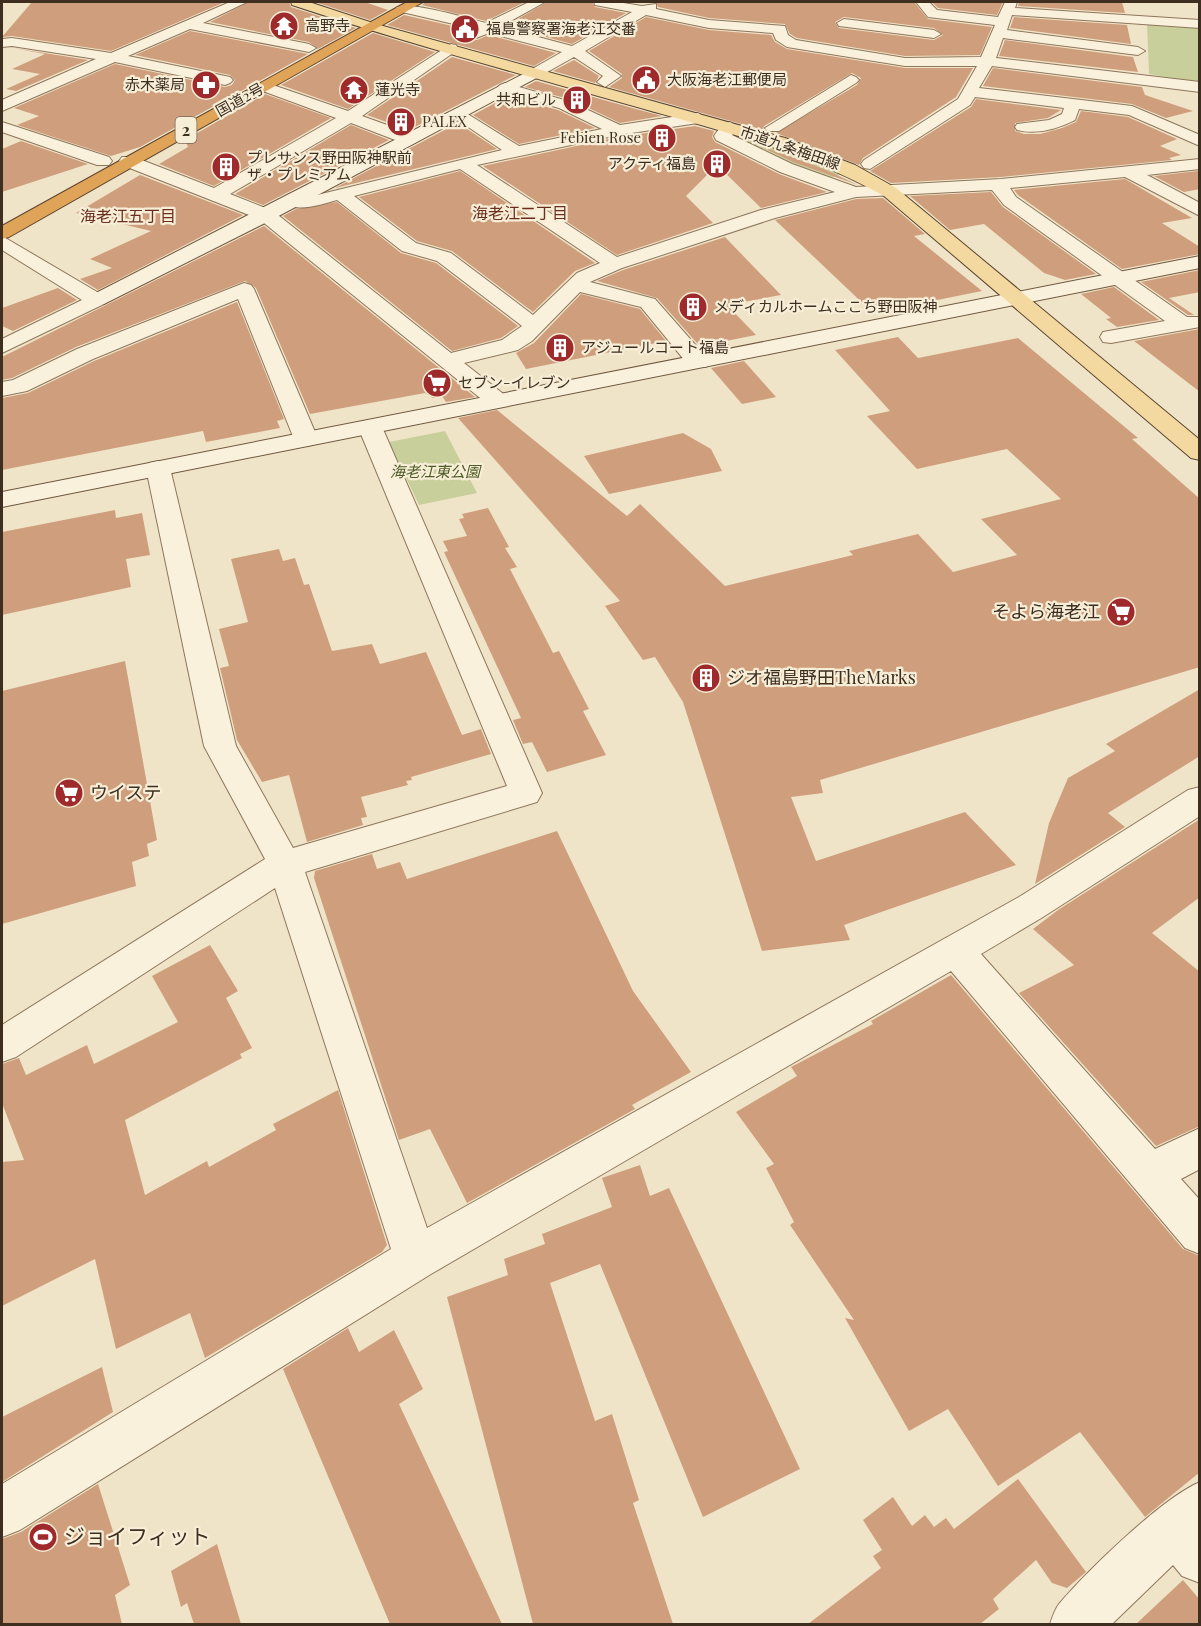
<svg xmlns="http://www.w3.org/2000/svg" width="1201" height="1626" viewBox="0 0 1201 1626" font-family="'Playfair Display','Noto Sans JP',serif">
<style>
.green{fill:#c9cf9b}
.building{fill:#cf9f7d;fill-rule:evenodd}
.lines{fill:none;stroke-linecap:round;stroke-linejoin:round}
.street-casing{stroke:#8d765c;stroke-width:2}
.secondary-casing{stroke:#6f573f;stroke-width:2}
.primary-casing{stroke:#5b4430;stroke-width:2}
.highway-casing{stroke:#5b4430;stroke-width:2}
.street{fill:#faf1dc;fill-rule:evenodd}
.secondary{fill:#faf1dc;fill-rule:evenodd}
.primary{fill:#f3d9a0;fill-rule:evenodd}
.highway{fill:#e0a458;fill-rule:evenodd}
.labels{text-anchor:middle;stroke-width:4.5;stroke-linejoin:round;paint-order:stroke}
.far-poi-label{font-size:15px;fill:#3d2e20;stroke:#f7eed8;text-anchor:start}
.far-street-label{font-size:15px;fill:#3d2e20;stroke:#f7eed8}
.far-park-label{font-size:15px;font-style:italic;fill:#4d5a26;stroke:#f7eed8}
.shield{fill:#f7eed8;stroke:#756857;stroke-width:1.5}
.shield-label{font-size:16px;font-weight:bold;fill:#3d2e20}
.far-neighbourhood-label{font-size:16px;fill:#6b2e1e;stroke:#f7eed8}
.poi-label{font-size:18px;fill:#3d2e20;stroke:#f7eed8;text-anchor:start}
.near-poi-label{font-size:21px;fill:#3d2e20;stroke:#f7eed8;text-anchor:start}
</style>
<rect width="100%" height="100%" fill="#f0e4c8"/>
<!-- green -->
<path class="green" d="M1147,24l52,2v57l-50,-9z
M737,135l75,24 31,15 -18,6 -96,-44z
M445,431l32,62 -58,12 -30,-63z"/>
<!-- building -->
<path class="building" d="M32,2h193l-114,49 -99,-15 -10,1z
M249,2h40l2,5 65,21 -38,21 -9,-7 -99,-20z
M315,2h50l23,8 -18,10z
M425,2h100l-39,19 -64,-16z
M547,2h45l3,5 31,6 -54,31 -66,-18z
M628,2h286l14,17 64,8 -12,28 -75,1 -108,-18 -7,-4 -5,-10 -76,-6 -51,-11 -2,-5zM844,17l90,11 9,7 -9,5 -95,-12 -4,-6z
M932,2h71l-6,13 -59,-7z
M1019,2h103l3,11 -107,-7z
M404,15l66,15 -3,4 4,5 6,1 12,-5 67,18 -22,13 -147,-41z
M646,17l63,13 62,5 4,7 12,7 118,19h68l-17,29 -93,61 -4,7 -83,-32 81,-48 4,-7 -9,-5 -88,53 -1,4 -154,-43 13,-9v-4l-33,-23z
M1014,17l113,8 4,19 -121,-16z
M190,31l118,23 -168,93 -29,9 -94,-31 22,-9 -25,-8 101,-44 110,23 7,-2 3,-5 -5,-5 -95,-20z
M373,33l62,19 -87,57 -67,-24z
M1005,40l128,17 5,15 -139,-16z
M13,48l75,12 -72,31 -10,-2 34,-15 -28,-5 33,-15z
M452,57l64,18 -107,55 -42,-15z
M574,60l25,16 -4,7 -42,-12z
M993,68l149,19 3,8 48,16 -27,7 -34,-14 -149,-18z
M536,81l100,28 26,7 -42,7 -48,-23 -47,-13z
M265,94l66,24 -117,68 -55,-22 29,-17 -3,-7z
M508,96l50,14 37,18 -76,16 -46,-29z
M976,99l85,11 -13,8 -33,5v8l9,3h16l22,-6 14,-6 5,-11 47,6 49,22 -17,7 21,9 -12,3 3,2 -171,17 -110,6 -21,-12 101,-64z
M458,123l39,26 -162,39 81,-43z
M351,125l38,15 -126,65 -28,-11z
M695,126l19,5 -2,6 3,5 64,32 48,18 -66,16 -44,-43 -31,31 27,27 -96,32 -134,-89 135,-29z
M21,141l67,23 -86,28v-43z
M756,144l68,25 34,16 -65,-23z
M460,171l135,92 -20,8 -42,41 -81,-61 -35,-10 -58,-44z
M1198,171l2,18 -16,3 -30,-16z
M140,175l103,40 -145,75 -18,-11 32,-11 -22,-9 61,-28 -75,-18z
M1125,179l67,39 -30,5 38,24v7l-78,15 -104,-74 -4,-5z
M991,192l12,15 93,67 -31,6 -21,-7 -60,-49 -34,6 -40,-34z
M883,198l42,36 -11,2 68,55 -109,22 -98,-93 81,-21z
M337,202l64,51 35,10 82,63 -17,12 -49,13 -169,-135 13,-7z
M264,226l211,171 -29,5 -4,-6 -9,2 -8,-5 -115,21 -54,-126 -11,-7 -169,66 -64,31 -10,2v-23z
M725,237l56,58 -54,10 29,30 -30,6 4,5 -26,5 -47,-53 -60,-17 26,-11z
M1200,270v22l-31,6 25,17h-6l-47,-33z
M1114,287l45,33 -42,7 -11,-8 5,-1 -30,-24z
M58,288l19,12 -64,31 -11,-5v-18z
M581,294l59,15 26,32 -140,28 -10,-16 18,-10z
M237,302l47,117 -7,2 3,7 -74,14 -3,-11 -201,39v-72l26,-5 66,-32z
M1200,329v63l-66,-51z
M898,337l20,21 100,-20 120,100 -6,1 68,60v168l-380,113 3,13 -32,4 25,64 149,-49 51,53 -172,60 6,15 -88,11 -79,-249 -28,-45 -12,3 -38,-54 15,-5 -162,-183 39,-8 130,106 13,-12 85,82 128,-31 -4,-4 69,-17 35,38 64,-17 -36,-36 80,-20 -54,-50 -90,20 -50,-53 23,-5 -55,-61z
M744,361l32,36 -34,7 -31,-36z
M683,433l28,16 11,22 -113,23 -25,-38z
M488,508l21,39 -4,1 12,19 -7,2 43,84 6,-2 30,58 -6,2 23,44 -59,17 -15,-30 -9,2 -10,-24 8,-2 -77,-166 4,-1 -5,-10 24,-5 -8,-17 5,-1 -2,-4z
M115,510l1,8 26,-5 8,42 -24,4 5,28 -129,28v-83z
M279,549l4,12 12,-3 9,27 5,-1 23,67 40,-7 8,20 46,-12 36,83 19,-6 10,25 -80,23 1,3 -6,1 2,4 -47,12 6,20 -6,1 2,7 -56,17 -18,-67 -27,7 -25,-42 -17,-72 9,-2 -10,-37 29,-7 -17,-63z
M125,661l32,179 -10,4 2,12 -17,6 4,24 -134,38v-233z
M1200,689v67l-92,57 17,14 -90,57 14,-61 19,-45 47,-27 -9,-7z
M1200,819v78l-48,36 48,39v154l-44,20 -137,-153 55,-28 -41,-36 25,-19z
M557,831l76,160 58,81 -59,33 3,4 -168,94 -37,-74 -31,11 -85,-262 1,-7 57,-17 5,15 23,-7 7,17z
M210,945l28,46 -12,7 26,50 -12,6 2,4 -117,62 20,75 62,-34 2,6 67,-37 -3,-6 65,-34 49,155 -5,7 -177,106 -15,-45 -74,36 -21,-90 -93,47v-144l22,-2 -22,-57v-39l17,-6 7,17 61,-30 7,19 84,-42 -26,-46z
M951,975l232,274 17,7v216l-55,45 -65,-85 -82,54 -50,-77 -39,22 -64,-113 9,2 -64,-95 4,-3 -28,-54 8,-4 -38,-52 61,-36 -6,-9 82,-43 -2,-3z
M640,1165l10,31 19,-8 131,281 -97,48 -103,-253 -50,19 45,138 17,-7 27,86 -6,3 40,121h-140l-86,-327 61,-22 -4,-16 41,-15 -3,-10 70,-27 -10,-29z
M348,1328l11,24 35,-22 29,59 -24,15 103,220h-112l-107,-255z
M102,1367l11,45 -111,70v-65z
M1018,1479l68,93 -19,16 -15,-5 -16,-23 -43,39 6,10 -19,15h-172l73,-56 -8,-12 9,-6 -19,-30 30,-23 19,29 13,-11 9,12 12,-9 8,11z
M98,1484l32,101 -15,10 7,29h-120v-85l19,-7z
M217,1544l24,80h-47l-7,-21 -6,4 -10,-36z
M1183,1580l17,20v24h-64z"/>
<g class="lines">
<!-- street casing -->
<g class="street-casing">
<path id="street" d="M230,2h17l-44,21 106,21 7,4 -7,4 -119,-23 -62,27 102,21 3,3 -3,3 -5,2 -110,-23 -113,49v-11l94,-41 -84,-13 -10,1v-8l10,-1 99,15z
M529,2h16l-45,25 72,19 60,-34 -37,-7 -1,-3h23l25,4 14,-2v5l53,11 76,6 3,9 8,5 109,18 76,-1 14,-32 -67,-8 -12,-15h13l8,8 61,7 7,-15h12l-2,6 185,12v8l-188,-13 -5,15 131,17 7,4 -7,4 -135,-17 -7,20 204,24v10l-208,-26 -13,22 153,18 68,29v11l-71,-31 -50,-6 -4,11c-18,9 -38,15 -58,10l-2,-3 2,-3 32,-4 13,-6 2,-6 -89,-11 -5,8 -100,64 -6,-1 -3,-4 3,-4 94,-61 19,-33h-72l-118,-19 -11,-7 -3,-7 -64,-5 -63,-13 -61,36 36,25 -16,11 -8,-5 6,-6 -29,-19 -32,18h-10l-3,-3 3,-3 30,-17 -73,-19 -13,5 -5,-1 -2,-3 6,-5 -77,-18 -2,-3c11,-8 74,11 90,15z
M844,19l90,11 7,4 -7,4 -95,-12 -2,-3z
M451,44l5,1 2,3 -2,3 -94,65 53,19 2,4 -2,4h-12l-52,-20 -121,71 43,17 178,142 51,-13 20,-14 -85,-65 -35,-10 -65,-51c-14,4 -44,14 -55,1l9,-5h22l189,-46 -50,-34 -2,-3 8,-5 61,38 83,-17 -43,-21 -59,-17 -3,-3 3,-3 5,-2 66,19 49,23 78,-12 8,5 -8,5 -80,12 -141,30 140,92 144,-47 74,-18 -55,-20 -64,-32 -2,-4c4,-6 8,-12 16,-14l8,5 -6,8 60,29 64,23 145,-8 199,-20v10l-53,6 53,28v13l-75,-39 -115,11 6,9 171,120h13v10l-89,16 -8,-1 -3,-5 3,-5 62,-11 -161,-116 -12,-15 -136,7 -81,21 -153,50 -32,14 65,17 51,58 3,5 -3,5h-16l-49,-60 -61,-15 -48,49 -14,9 -54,13 42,33 4,5 -4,5h-16l-231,-187 -137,-54 -3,-4 3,-4h12l80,31 122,-70 -76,-28 -3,-3 3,-3h10l78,27zM460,169l140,94 -23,10 -44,42 -82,-62 -35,-10 -62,-47z
M851,75l5,2 3,3 -3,3 -77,48h-12l-2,-3z
M2,122l107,35 3,4 -3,4h-12l-95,-33z
M2,236l102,60 3,4 -3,4 -102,49v-14l80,-39 -80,-50z
M244,283l7,2 3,4 64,150 -4,5 -8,2 -8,-2 -4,-5 -56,-140 -145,60 -66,32 -25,5v-14l11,-2 64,-31z
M370,420l8,2 4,5 160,366 -5,9 -232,70 122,356 592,-331 169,-107 12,-3v29l-157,101 -62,37 174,195 45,-21v41l-19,10 19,21v54l-15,-6 -234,-277 -520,303 -411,256 -18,7v-53l389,-235 -116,-361 -259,169 -14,5v-37l263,-166 -61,-113 -58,-278 3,-5 9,-2 9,2 3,5 66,278 57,102 214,-62 -149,-359 4,-5z
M1200,1482v101l-18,-7 -9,-11 -61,59h-62c2,-6 5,-15 9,-20 28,-33 103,-106 141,-122z"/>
</g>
<!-- secondary casing -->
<g class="secondary-casing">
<path id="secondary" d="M537,67l8,5 -3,3 -269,144 -169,85h-14l-3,-4 3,-4z
M1200,256v12l-1198,239v-15z"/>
</g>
<!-- primary casing -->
<g class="primary-casing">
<path id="primary" d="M291,2h18l67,22 409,114 70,27 41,23 304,252v20l-9,-2 -307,-262c-78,-44 -162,-65 -247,-89 -116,-33 -231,-64 -345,-102z"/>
</g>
<!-- highway casing -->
<g class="highway-casing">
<path id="highway" d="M407,2h16l-414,235 -7,2v-13z"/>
</g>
<!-- street -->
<use href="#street" class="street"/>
<!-- secondary -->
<use href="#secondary" class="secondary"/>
<!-- primary -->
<use href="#primary" class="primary"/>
<!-- highway -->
<use href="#highway" class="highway"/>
</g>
<!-- icons -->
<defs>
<g id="temple-disc" transform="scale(1.5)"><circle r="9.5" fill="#9e2a2b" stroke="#f7eed8"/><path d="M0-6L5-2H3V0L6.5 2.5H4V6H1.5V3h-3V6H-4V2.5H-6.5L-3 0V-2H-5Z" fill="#fff"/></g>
<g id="civic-disc" transform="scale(1.5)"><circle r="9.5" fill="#9e2a2b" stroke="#f7eed8"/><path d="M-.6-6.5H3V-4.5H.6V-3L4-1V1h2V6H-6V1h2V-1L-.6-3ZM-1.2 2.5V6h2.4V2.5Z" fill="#fff"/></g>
<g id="pharmacy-disc" transform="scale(1.5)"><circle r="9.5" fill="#9e2a2b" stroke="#f7eed8"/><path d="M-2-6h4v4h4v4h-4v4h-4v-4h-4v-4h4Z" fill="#fff"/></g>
<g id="building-disc" transform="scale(1.5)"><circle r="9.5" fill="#9e2a2b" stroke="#f7eed8"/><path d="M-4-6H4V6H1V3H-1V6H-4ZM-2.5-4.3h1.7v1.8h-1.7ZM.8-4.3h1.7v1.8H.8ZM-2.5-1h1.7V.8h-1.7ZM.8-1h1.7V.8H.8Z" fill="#fff"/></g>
<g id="supermarket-disc" transform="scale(1.5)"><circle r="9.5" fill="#9e2a2b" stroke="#f7eed8"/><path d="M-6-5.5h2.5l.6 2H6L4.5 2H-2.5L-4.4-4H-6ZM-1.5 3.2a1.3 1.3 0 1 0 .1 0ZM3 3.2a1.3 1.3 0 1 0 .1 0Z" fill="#fff"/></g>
<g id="stadium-disc" transform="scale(1.5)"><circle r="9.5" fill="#9e2a2b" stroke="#f7eed8"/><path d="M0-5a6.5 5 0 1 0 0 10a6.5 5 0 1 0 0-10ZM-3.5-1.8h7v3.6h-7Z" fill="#fff"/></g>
</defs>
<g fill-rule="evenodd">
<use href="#temple-disc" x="284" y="26"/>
<use href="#civic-disc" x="465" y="29"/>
<use href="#civic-disc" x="646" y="80"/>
<use href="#pharmacy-disc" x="206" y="85"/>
<use href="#temple-disc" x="354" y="90"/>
<use href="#building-disc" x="577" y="100"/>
<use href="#building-disc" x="401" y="122"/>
<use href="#building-disc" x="662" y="138"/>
<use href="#building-disc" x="717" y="164"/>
<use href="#building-disc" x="226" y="167"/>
<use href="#building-disc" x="693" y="307"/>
<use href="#building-disc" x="560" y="348"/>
<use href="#supermarket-disc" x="437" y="383"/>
<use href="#supermarket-disc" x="1121" y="612"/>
<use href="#building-disc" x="706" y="678"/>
<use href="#supermarket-disc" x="69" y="793"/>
<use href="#stadium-disc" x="43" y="1537"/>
</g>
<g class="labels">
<!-- far-poi labels -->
<g class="far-poi-label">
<text x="305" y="31">高野寺</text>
<text x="486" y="34">福島警察署海老江交番</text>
<text x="667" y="85">大阪海老江郵便局</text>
<text x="185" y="90" text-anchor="end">赤木薬局</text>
<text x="375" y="95">蓮光寺</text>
<text x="556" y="105" text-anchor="end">共和ビル</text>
<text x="422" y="127">PALEX</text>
<text x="641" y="143" text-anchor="end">Febien Rose</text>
<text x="247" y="163">プレサンス野田阪神駅前<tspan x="247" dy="17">ザ・プレミアム</tspan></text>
<text x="696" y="169" text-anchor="end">アクティ福島</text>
<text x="714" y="312">メディカルホームここち野田阪神</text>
<text x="581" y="353">アジュールコート福島</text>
<text x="458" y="388">セブン-イレブン</text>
</g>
<!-- far-street labels -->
<g class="far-street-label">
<text transform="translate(240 100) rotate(-29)" y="5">国道2号</text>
<text transform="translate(790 148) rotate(19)" y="5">市道九条梅田線</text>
</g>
<!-- far-park labels -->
<g class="far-park-label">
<text x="435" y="477">海老江東公園</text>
</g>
<!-- shield labels -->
<rect class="shield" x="175.5" y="117" width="21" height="26" rx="4.5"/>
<g class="shield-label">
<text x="186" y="136">2</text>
</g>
<!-- far-neighbourhood labels -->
<g class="far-neighbourhood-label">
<text x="520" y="219">海老江二丁目</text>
<text x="128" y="222">海老江五丁目</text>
</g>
<!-- poi labels -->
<g class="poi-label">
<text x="1100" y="618" text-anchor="end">そよら海老江</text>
<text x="727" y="684">ジオ福島野田TheMarks</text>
<text x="90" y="799">ウイステ</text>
</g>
<!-- near-poi labels -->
<g class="near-poi-label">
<text x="64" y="1544">ジョイフィット</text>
</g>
</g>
<!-- border -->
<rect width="1201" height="1626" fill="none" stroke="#3d2e20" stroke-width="6"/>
</svg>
